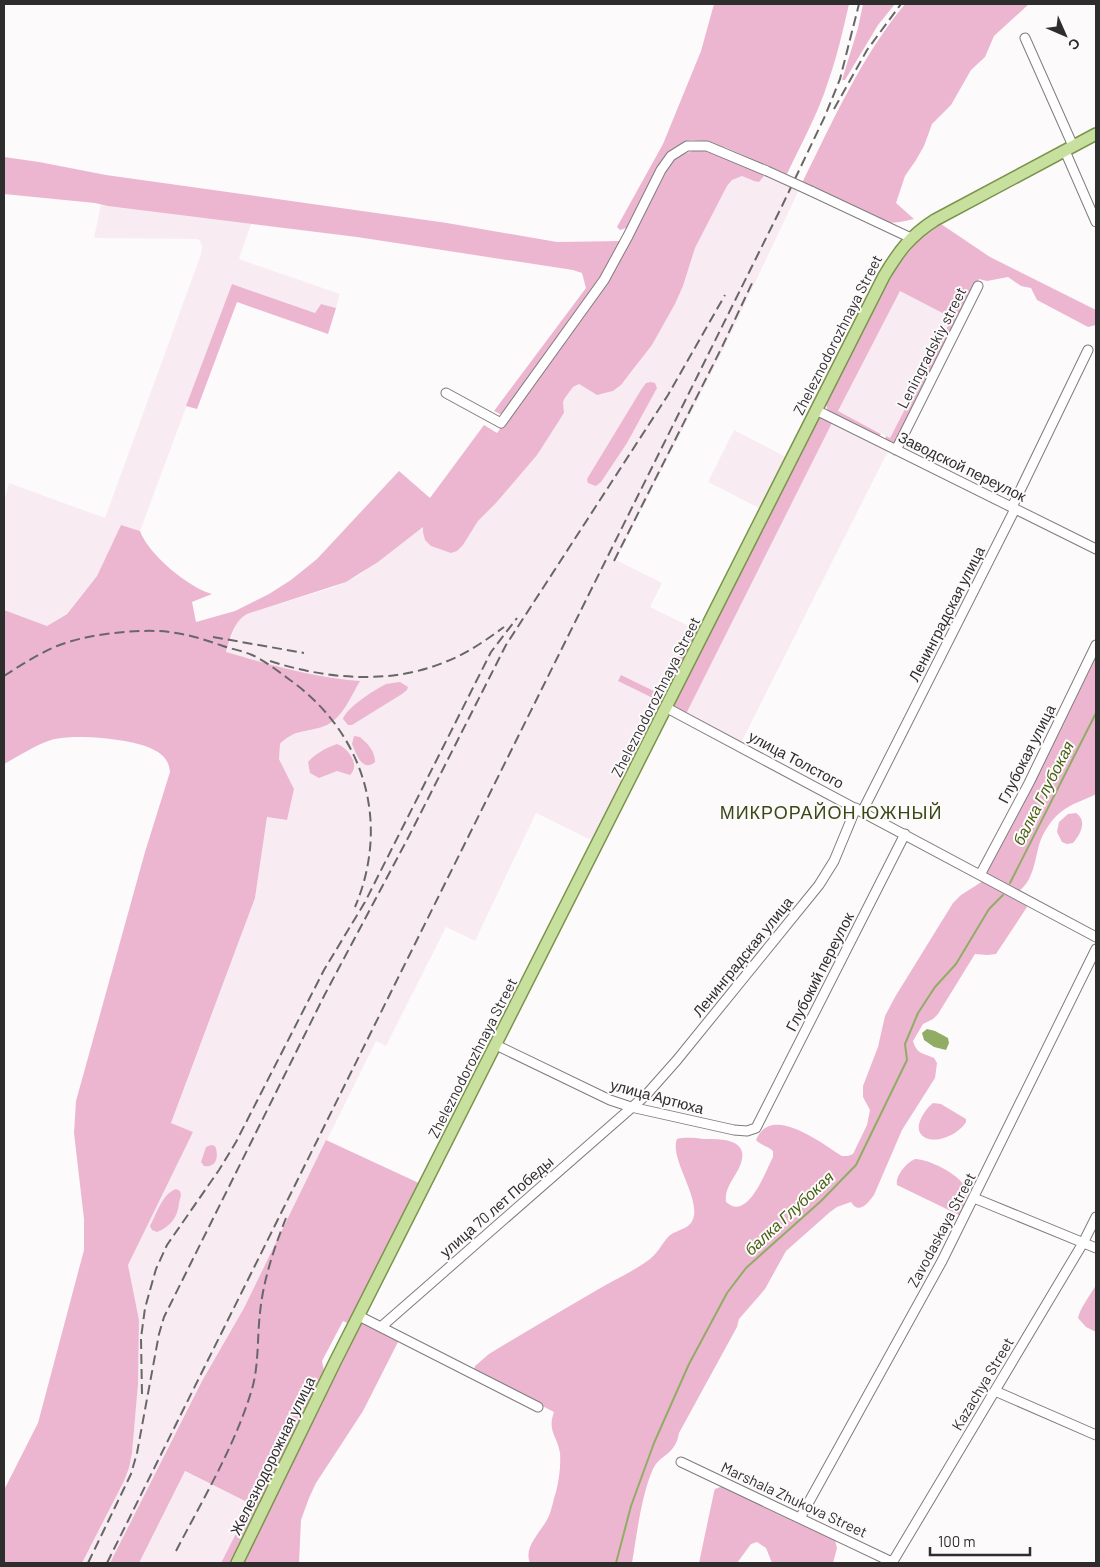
<svg xmlns="http://www.w3.org/2000/svg" width="1100" height="1567" viewBox="0 0 1100 1567" font-family="Barlow,sans-serif">
<style>
.built{fill:#f8ecf2}
.green{fill:#ecb6d1}
.water{fill:#91ac65}
.lines{fill:none;stroke-linecap:round;stroke-linejoin:round}
.stream{stroke:#91ac65;stroke-width:2}
.minor-casing{stroke:#807c7e;stroke-width:11}
.major-casing{stroke:#7b944d;stroke-width:14}
.minor{stroke:#fff;stroke-width:9}
.major{stroke:#c8e09e;stroke-width:11}
.rail{stroke:#686768;stroke-width:2;stroke-dasharray:10 5;stroke-linecap:butt}
.minor-bridge-casing{stroke:#807c7e;stroke-width:11;stroke-linecap:butt}
.minor-bridge{stroke:#fff;stroke-width:9}
.labels{text-anchor:middle;stroke-width:4;stroke-linejoin:round;paint-order:stroke}
.street-label{font-size:15px;fill:#2e2d2e;stroke:#fdfafb}
.water-label{font-size:16px;font-style:italic;fill:#486113;stroke:#fdfafb}
.quarter-label{font-size:18px;letter-spacing:1px;fill:#374914;stroke:#fdfafb}
</style>
<rect width="100%" height="100%" fill="#fdfafb"/>
<!-- built -->
<path class="built" d="M762,173l37,17 -74,156 -109,214 46,23 -12,24 51,25 -106,210 -59,-29 -61,128 -29,-14 -60,119 -10,-5 -132,267 -42,73 -92,182h-28l42,-82 5,-13 3,-15 6,-69 1,-64 -11,-55 65,-133 -22,-9 84,-225 12,-81 19,3 8,-31 -15,-30 1,-15 8,-8 10,-3 61,-52 -22,-1 -39,-7 -72,-21 10,-28 4,-6 7,-4 87,-27 24,-11 66,-50 44,11 10,-16 18,-18 68,-89 -1,-12 10,-15 6,-3 18,11 16,-4 8,-6 14,-17 17,-23 23,-41 8,-18 12,-38 32,-62 5,-6 10,-4 12,5z
M101,204l150,20 -12,35 101,35 -4,14 -15,-4 -6,9 -83,-29 -92,247 -19,-6 -24,51 -30,37 -20,13 -43,-16v-109l5,-18 96,35 96,-264 1,-8 -2,-5 -3,-2 -103,-1z
M900,291l52,27 -62,120 -52,-27z
M833,421l56,28 -148,294 -55,-29z
M734,430l54,28 -27,51 -53,-27z
M184,1471l67,33 -30,59h-83z"/>
<!-- green -->
<path class="green" d="M714,4h135c-6,26 -12,53 -21,78 -10,32 -27,62 -41,92l-60,-26 -26,-7 -11,-1 -6,2 -14,9 -7,7 -33,65 -4,5 -6,2 -3,-3 46,-83 38,-93z
M863,4h32l-17,21 -33,55h-3l16,-52z
M905,4h124l-35,32 -9,21 -14,13 -20,35 -19,19 -8,22 -8,14 -11,16 -9,27 18,16c-10,2 -19,5 -29,3l-83,-39c31,-62 59,-126 103,-179z
M695,150l14,1 53,22 2,3 -5,6 -5,-1 -12,-5 -10,4 -5,6 -32,62 -12,38 -8,18 -23,41 -31,40 -8,6 -16,4 -18,-11 -6,3 -8,11 -2,4 1,11 -27,42 -41,48 -18,18 -15,24 -6,6 -6,2 -20,-7 -6,-6 -2,-8v-5l-45,35 -32,20 -99,32c-13,7 -17,24 -21,38 45,13 87,26 134,29 -9,15 -17,36 -33,44 -18,8 -32,3 -47,19l-1,15 15,30 -7,31 -20,-3 -12,81 -84,225 22,9 -65,133 11,55 -1,64 -6,69 -3,15 -5,13 -42,82h-78v-73l34,-67 46,-173v-31l-10,-86 2,-32 69,-249 25,-80c-1,-10 -5,-16 -14,-21 -18,-12 -83,-18 -105,-11 -16,5 -32,16 -47,24v-154l43,16 20,-12 30,-38 24,-51 19,6c8,23 49,57 72,63l-20,8 4,20 39,-11 34,-17 22,-14 26,-21 82,-88 31,27 54,-73 13,8 99,-135 37,-62 37,-72 8,-8z
M4,157l35,5 67,13 341,48 110,19 64,-1 -23,40 -96,134 -8,-4 92,-123 -4,-15 -9,-3 -216,-33 -249,-31 -13,-3 -91,-9z
M941,224l49,33 106,53v15l-8,2 -51,-27 -6,-12 -10,-2 -13,-9 -21,4 -8,-2 -82,163 -5,2 -7,-3 1,-5 4,2 62,-120 -52,-27 -62,120 43,23 -3,4 -50,-26 -2,-8 70,-136 21,-26z
M232,284l83,29 6,-9 15,4 -8,26 -91,-32 -40,107 -11,-3z
M651,382l4,1 2,5 -30,55 -26,39 -5,4 -8,-3 -1,-4 54,-89 5,-7z
M822,417l11,4 -147,293 -13,-6 145,-289z
M692,628l9,4 -28,56 -9,-4z
M1096,653v141c-11,6 -26,10 -35,18 -9,6 -19,22 -22,33 -4,15 -6,36 -20,46l-34,-18z
M621,675l43,21 -3,6 -43,-21z
M400,682l8,5 -1,3 -5,4 -50,31h-4l-5,-6c3,-11 30,-28 41,-34 4,-2 11,-2 16,-3z
M354,736l6,1c8,7 15,14 15,25 -13,11 -19,-9 -23,-18z
M337,744c11,4 24,21 13,31l-13,-4 -18,7 -9,-5 -2,-11c8,-9 18,-14 29,-18z
M1076,813c12,8 4,22 -3,30l-6,1 -5,-2 -5,-10 2,-10 9,-8z
M983,881l43,23 1,3 -31,47 -9,1 -12,-1 -37,60 -5,5 -10,5 -10,17c4,14 11,12 21,17l3,5 -2,15 -33,52 -28,65c-6,8 -15,20 -23,7l-14,5 -7,5 -44,39 -21,38 -26,30 -2,8 -58,106c-4,23 -18,20 -26,36 -12,27 -16,65 -21,94h-102c-7,-16 11,-31 18,-45 4,-8 5,-18 8,-26 3,-12 5,-27 4,-39 -3,-18 -13,-21 -6,-41l-76,-39 -4,-3 1,-4 14,-12c36,-22 72,-43 108,-64 17,-10 37,-19 53,-31 8,-6 12,-16 19,-23 7,-6 21,-7 24,-17 8,-21 -24,-61 -16,-80 8,-2 18,-1 27,0 13,0 42,-1 38,20 -3,16 -18,26 -16,43 22,20 39,-30 47,-45v-6c-5,-5 -13,-6 -17,-11 15,-37 66,4 86,16h6l5,-2 14,-29 3,-15 -7,-13v-11l15,-39 7,-31 10,-19 58,-94 8,-8z
M933,1103l8,1 25,15v3c-6,11 -29,23 -42,15 -13,-8 1,-28 9,-34z
M326,1140l95,44 -71,140 -7,-3 -21,40 2,10 -94,192h-9l30,-59 -66,-33 -46,92h-29l92,-182 42,-73z
M211,1145l4,1c4,10 2,22 -11,20l-3,-4 5,-15z
M915,1159c13,0 44,15 49,27 2,5 2,11 4,16l-7,14 -64,-31c-2,-9 10,-23 18,-26z
M176,1189l4,2c2,5 0,7 -1,12 -1,14 -9,24 -22,29l-5,-2 -2,-4c7,-13 12,-32 26,-37z
M1096,1285v47l-10,-5 -8,-9c3,-12 12,-22 18,-33z
M362,1323l37,17 -36,71 -47,72 -7,15 -8,22 -2,43h-56z
M723,1486l112,54 2,8 -4,15h-61l-6,-15 -9,-6 -6,2 -14,19h-38l15,-71 1,-3z"/>
<!-- water -->
<path class="water" d="M927,1029l8,2 13,7 1,5 -3,7 -12,-3 -10,-7 -2,-7z"/>
<g class="lines">
<!-- stream -->
<path class="stream" d="M1010,883l86,-170
M616,1563l15,-57 23,-63 35,-79 38,-71 19,-25 75,-67 35,-36 51,-105 -2,-16 13,-31 17,-26 21,-23 33,-55 14,-14"/>
<!-- minor casing -->
<g class="minor-casing">
<path id="minor" d="M1025,38l48,108
M1065,151l31,71
M811,191l100,47
M446,393l55,30 103,-143 24,-44 33,-66 10,-14 16,-10h20l60,25
M816,410l280,139
M896,450l82,-164
M1012,507l76,-157
M667,708l429,229
M862,812l153,-303
M980,875l49,-92 67,-138
M496,1045l114,55 21,7 103,23 13,1 9,-3 149,-294
M974,1198l122,50
M359,1316l179,91
M381,1327l265,-232 31,-35 142,-175 15,-24 22,-53
M995,1391l101,44
M681,1462l213,101
M800,1518l142,-257 154,-312
M892,1563l191,-320 13,-26"/>
</g>
<!-- major casing -->
<g class="major-casing">
<path id="major" d="M237,1563l98,-201 549,-1086c15,-25 26,-40 51,-56l161,-86"/>
</g>
<!-- minor -->
<use href="#minor" class="minor"/>
<!-- major -->
<use href="#major" class="major"/>
<!-- rail -->
<path class="rail" d="M834,109l33,-59 34,-46
M614,561l108,-214 32,-68
M213,637l91,16
M270,661c55,18 120,24 175,1 21,-8 40,-21 59,-35
M4,676c17,-11 34,-22 53,-30 27,-11 70,-16 100,-15 23,1 44,7 66,15 9,3 20,5 29,9 13,6 26,16 38,25 74,53 101,142 65,227
M142,1394l-1,-56 4,-30 11,-39 11,-24 52,-75 17,-28 88,-172 41,-68 126,-250 26,-34
M176,1551c27,-52 59,-105 76,-162 7,-24 5,-51 8,-76 3,-32 14,-65 26,-95
M88,1563l43,-89 6,-21 22,-119 5,-17 160,-321 85,-160 97,-191 162,-250 57,-100
M107,1563l675,-1357 43,-90 15,-37 19,-75"/>
<!-- minor-bridge casing -->
<g class="minor-bridge-casing">
<path id="minor-bridge" d="M767,171l44,20"/>
</g>
<!-- minor-bridge -->
<use href="#minor-bridge" class="minor-bridge"/>
</g>
<g class="labels">
<!-- street labels -->
<g class="street-label">
<text transform="translate(838 335) rotate(-63)" y="5">Zheleznodorozhnaya Street</text>
<text transform="translate(932 348) rotate(-63)" y="5">Leningradskiy street</text>
<text transform="translate(962 467) rotate(26)" y="5">Заводской переулок</text>
<text transform="translate(947 614) rotate(-63)" y="5">Ленинградская улица</text>
<text transform="translate(656 697) rotate(-63)" y="5">Zheleznodorozhnaya Street</text>
<text transform="translate(1027 754) rotate(-63)" y="5">Глубокая улица</text>
<text transform="translate(796 760) rotate(28)" y="5">улица Толстого</text>
<text transform="translate(743 957) rotate(-51)" y="5">Ленинградская улица</text>
<text transform="translate(820 972) rotate(-63)" y="5">Глубокий переулок</text>
<text transform="translate(473 1058) rotate(-63)" y="5">Zheleznodorozhnaya Street</text>
<text transform="translate(657 1097) rotate(15)" y="5">улица Артюха</text>
<text transform="translate(497 1207) rotate(-41)" y="5">улица 70 лет Победы</text>
<text transform="translate(942 1230) rotate(-62)" y="5">Zavodaskaya Street</text>
<text transform="translate(983 1384) rotate(-59)" y="5">Kazachya Street</text>
<text transform="translate(273 1456) rotate(-64)" y="5">Железнодорожная улица</text>
<text transform="translate(794 1500) rotate(25)" y="5">Marshala Zhukova Street</text>
</g>
<!-- water labels -->
<g class="water-label">
<text transform="translate(1043 793) rotate(-63)" y="6">балка Глубокая</text>
<text transform="translate(789 1213) rotate(-43)" y="6">балка Глубокая</text>
</g>
<!-- quarter labels -->
<g class="quarter-label">
<text x="831" y="819">МИКРОРАЙОН ЮЖНЫЙ</text>
</g>
</g>
<!-- border -->
<rect width="1100" height="1567" fill="none" stroke="#2e2d2e" stroke-width="10"/>
<!-- north arrow -->
<g transform="translate(1065 35) rotate(135)" stroke="#fdfafb" stroke-width="4" paint-order="stroke">
<path d="M0-4L9 19L0 12L-9 19Z" fill="#2e2d2e"/>
<text y="-8" font-size="14" font-weight="bold" text-anchor="middle" fill="#2e2d2e">С</text>
</g>
<!-- scale -->
<path d="M930 1547v8h100v-8" fill="none" stroke="#2e2d2e" stroke-width="2.5"/>
<text x="938" y="1547" font-size="15" fill="#2e2d2e" stroke="#fdfafb" stroke-width="4" paint-order="stroke">100 m</text>
</svg>
